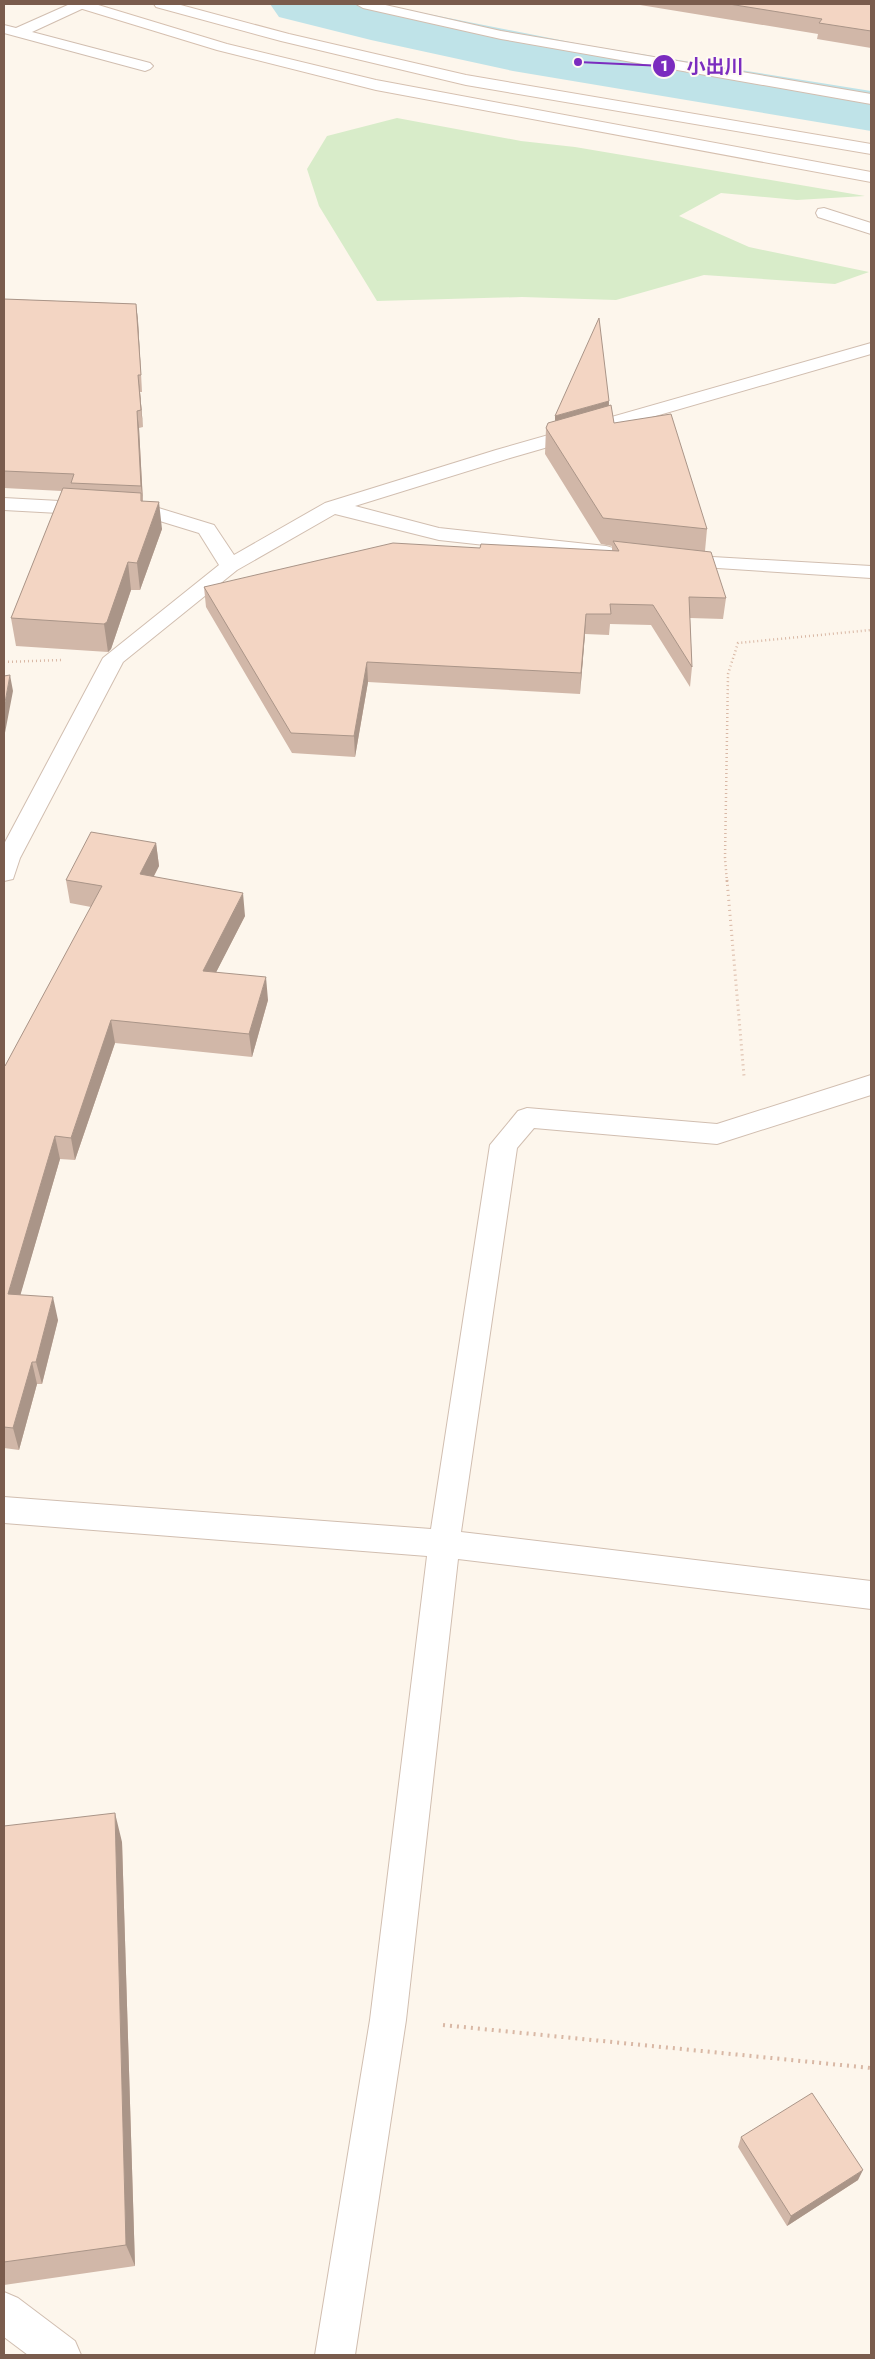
<svg xmlns="http://www.w3.org/2000/svg" width="875" height="2359" viewBox="0 0 875 2359" font-family="Jost,'Noto Sans JP',sans-serif">
<style>
.green{fill:#d8ecc9}
.lines{fill:none;stroke-linecap:round;stroke-linejoin:round}
.river{fill:#bfe3e8;fill-rule:evenodd}
.lane-casing{stroke:#d1beb0;stroke-width:2}
.street-casing{stroke:#d1beb0;stroke-width:2}
.secondary-casing{stroke:#d6c0b0;stroke-width:2}
.path-far2{stroke:#d9b8a5;stroke-width:2.5;stroke-dasharray:1 3;stroke-linecap:butt}
.path-far1{stroke:#d9b8a5;stroke-width:3;stroke-dasharray:1 4;stroke-linecap:butt}
.path{stroke:#d9b8a5;stroke-width:4;stroke-dasharray:2 5;stroke-linecap:butt}
.lane{fill:#fff;fill-rule:evenodd}
.street{fill:#fff;fill-rule:evenodd}
.secondary{fill:#fff;fill-rule:evenodd}
.wall{fill:#d1b7a8}
.shaded-wall{fill:#aa9588}
.building{fill:#f3d5c3;stroke:#aa9588}
.leader{fill:none;stroke:#7b2cbf;stroke-width:2}
.callout-dot{fill:#7b2cbf;stroke:#fffaf3;stroke-width:2}
.mark-label{font-size:15px;text-anchor:middle;font-weight:bold;fill:#fff}
.callout-label{font-size:19px;text-anchor:middle;font-weight:bold;fill:#7b2cbf;stroke:#fffaf3;stroke-width:4;stroke-linejoin:round;paint-order:stroke}
</style>
<rect width="100%" height="100%" fill="#fdf6ec"/>
<!-- green -->
<path class="green" d="M397,118l124,23 54,6 290,49 -68,4 -76,-7 -42,23 70,31 120,25 -34,12 -131,-9 -88,25 -94,-3 -145,4 -58,-95 -12,-37 20,-33z"/>
<g class="lines">
<!-- river -->
<path class="river" d="M270,4h108l207,41 286,46v40l-358,-60 -142,-31 -92,-23z"/>
<!-- lane casing -->
<g class="lane-casing">
<path id="lane" d="M70,4h18l-2,3 -54,25 118,31 3,3 -3,3 -5,2 -141,-38v-8l12,3z
M4,2292l14,6 57,43 6,14h-53l-24,-18z"/>
</g>
<!-- street casing -->
<g class="street-casing">
<path id="street" d="M356,4h25l120,27 370,63v10l-370,-65 -138,-31z
M824,208l47,15v11l-53,-17 -2,-4 2,-4z
M871,343v11l-361,104 -155,48 84,22 167,18 7,2 3,4 -3,4 -7,2 -167,-18 -104,-26 -98,56 -114,92 -103,196 -7,21 -9,2v-37l99,-186 116,-93 -20,-32 -49,-15 -146,-8v-12l148,8 62,19 20,30 91,-52 171,-53z
M678,555l193,11v12l-200,-13 -3,-4 3,-4z
M871,1075v20l-154,49 -183,-16 -17,20 -56,384 410,49v28l-413,-50 -52,461 -51,335h-40l55,-335 57,-464 -423,-33v-26l427,32 59,-384 28,-34 9,-3 190,16z"/>
</g>
<!-- secondary casing -->
<g class="secondary-casing">
<path id="secondary" d="M74,4h21l132,40 149,36 495,92v10l-495,-92 -159,-40 -141,-43z
M154,4h23l112,30 177,41 405,69v10l-405,-69 -185,-44 -125,-34z"/>
</g>
<!-- path-far2 -->
<path class="path-far2" d="M4,662l57,-2
M727,882l-2,-24 3,-184 10,-31 133,-13"/>
<!-- path-far1 -->
<path class="path-far1" d="M727,880l17,196"/>
<!-- path -->
<path class="path" d="M443,2025l428,43"/>
<!-- lane -->
<use href="#lane" class="lane"/>
<!-- street -->
<use href="#street" class="street"/>
<!-- secondary -->
<use href="#secondary" class="secondary"/>
</g>
<!-- wall -->
<path class="wall" d="M634,4h237v44l-54,-9 1,-5z
M4,299l132,5 2,17 4,71h-2l3,35 -4,1 4,73 19,28 -22,61h-9l-20,59 -3,3 -92,-6 -5,-28 51,-127 -58,-3z
M609,401v5l5,17 93,106 -2,22 21,47 -3,21 -33,-1 2,49 -2,20 -39,-62 -41,-1 -1,11 -24,-1 -5,60 -212,-12 -13,75 -63,-4 -86,-146 -2,-20 276,-39 132,3v-5l-11,-2 -56,-90 1,-26 9,-7z
M156,843l3,23 -5,10 91,40 -29,56 52,28 -16,57 -137,-14 -40,117 -15,-1 -40,136 38,25 -16,64h-5l-18,66 -15,-2v-382h1l86,-159 -21,-4 -4,-23z
M4,1826l118,16 13,424 -131,19z
M741,2137l117,43 -71,46 -49,-79z"/>
<!-- shaded-wall -->
<path class="shaded-wall" d="M136,304l2,17 4,71 -1,-17z
M138,375l2,17 3,35 -2,-17z
M609,401l-1,15 -53,15v-15z
M137,411l2,17 4,76 -2,-18z
M159,502l3,27 -22,61 -3,-27z
M128,562l3,28 -20,59 -3,3 -4,-28z
M586,614l-1,20 -5,60 1,-21z
M367,662l1,20 -13,75 -1,-21z
M10,675l3,16 -9,47v-30z
M156,843l3,23 -16,31 -3,-23z
M243,893l2,23 -40,78 -2,-23z
M266,977l2,23 -16,57 -3,-23z
M111,1020l4,23 -40,117 -4,-22z
M55,1136l5,23 -46,158 -6,-23z
M53,1297l5,23 -16,64 -6,-22z
M32,1362l5,22 -18,66 -6,-22z
M115,1813l7,29 13,424 -9,-21z
M863,2170l-5,10 -71,46 4,-10z"/>
<!-- building -->
<path class="building" d="M729,4h142v27l-52,-8 3,-4z
M4,299l132,5 5,71h-3l3,35 -4,1 4,75 -70,-3 3,-9 -70,-3z
M599,318l10,83 -54,15z
M611,405l3,18 57,-9 36,115 -104,-11 -57,-90 2,-5z
M63,488l78,5v8l18,1 -22,61 -9,-1 -21,60 -3,2 -93,-6z
M613,541l98,11 15,46 -37,-1 3,70 -39,-62 -43,-1 1,10h-25l-5,59 -214,-11 -13,74 -63,-3 -87,-146 189,-44 87,5 1,-4 138,7z
M10,675l-6,33v-32z
M91,832l65,11 -16,31 103,19 -40,78 63,6 -17,57 -138,-14 -40,118 -16,-2 -47,158 45,3 -17,65h-4l-19,66 -9,-1v-361h1l97,-180 -36,-6z
M115,1813l11,432 -122,17v-436z
M812,2093l51,77 -72,46 -50,-79z"/>
<!-- callouts -->
<path class="leader" d="M578 62L664 66"/>
<g class="callout-dot">
<circle cx="578" cy="62" r="5"/>
<circle cx="664" cy="66" r="12"/>
</g>
<g class="mark-label">
<text x="664" y="71">1</text>
</g>
<g class="callout-label">
<text x="715" y="73">小出川</text>
</g>
<!-- border -->
<rect width="875" height="2359" fill="none" stroke="#7a5c4d" stroke-width="10"/>
</svg>
